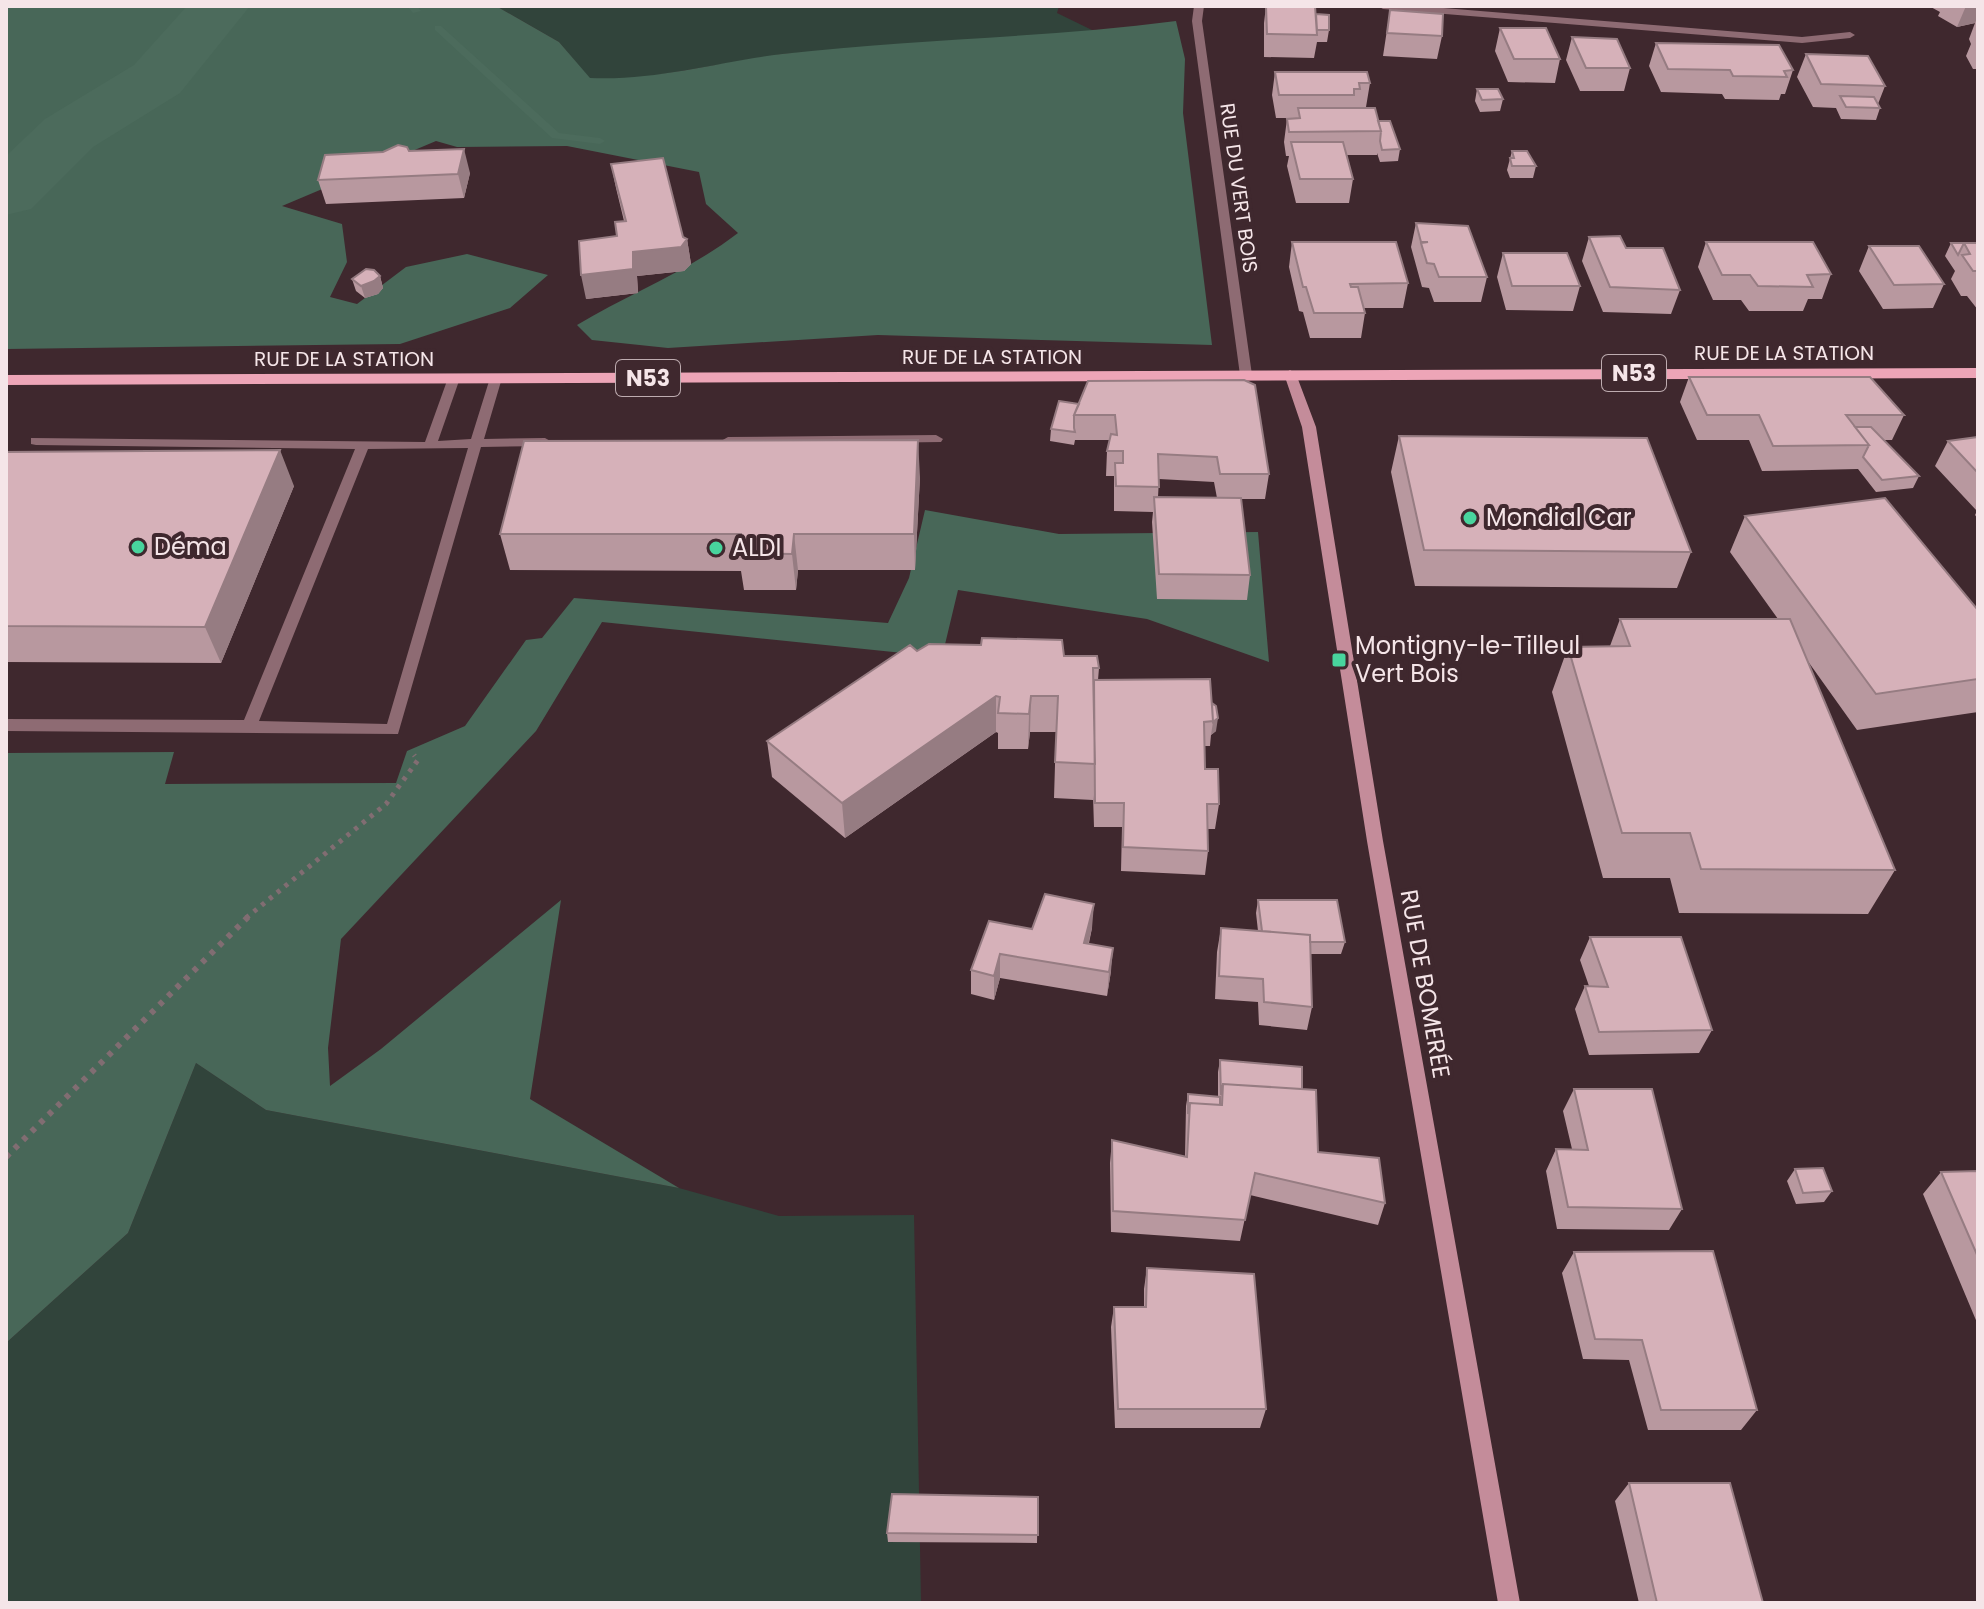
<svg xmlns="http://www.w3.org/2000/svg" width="1984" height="1609" viewBox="0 0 1984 1609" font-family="Poppins,sans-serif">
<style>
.green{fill:#31443b}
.forest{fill:#486758}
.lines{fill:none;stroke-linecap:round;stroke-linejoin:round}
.stream{fill:#4c6b5c;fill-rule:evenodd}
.river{fill:#4c6b5c;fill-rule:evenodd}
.path-far1{stroke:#816d72;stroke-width:5;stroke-dasharray:4 6;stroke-linecap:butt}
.path{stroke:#816d72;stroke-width:6;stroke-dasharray:5 7;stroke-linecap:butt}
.service{fill:#8e6b73;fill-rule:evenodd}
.minor{fill:#8e6b73;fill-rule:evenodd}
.secondary{fill:#c48c9a;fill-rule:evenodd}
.primary{fill:#eda5b7;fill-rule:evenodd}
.wall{fill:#b8989f;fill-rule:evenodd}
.shaded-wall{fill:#967c82}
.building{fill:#d6b1b9;stroke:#967c82;stroke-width:2}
.poi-dot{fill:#48d49d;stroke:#3f282e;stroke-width:3}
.labels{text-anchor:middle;stroke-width:8;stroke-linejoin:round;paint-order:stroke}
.far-street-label{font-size:20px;fill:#f5e5e8;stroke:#3f282e}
.shield{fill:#3f282e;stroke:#beacb0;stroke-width:2}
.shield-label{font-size:22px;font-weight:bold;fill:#f5e5e8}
.poi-label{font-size:24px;fill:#f5e5e8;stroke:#3f282e;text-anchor:start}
.street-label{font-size:24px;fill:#f5e5e8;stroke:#3f282e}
</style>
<rect width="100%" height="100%" fill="#3f282e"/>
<!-- green -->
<path class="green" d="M496,6h563l-2,7 37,18 -312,23 -154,26 -38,-1 -31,-37z
M196,1063l70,47 413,78 100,28 135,-1 7,388h-915v-260l122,-110z"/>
<!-- forest -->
<path class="forest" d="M6,6h490l63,36 31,36c65,3 128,-16 192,-24 131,-15 263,-16 394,-33l9,38 -2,54 29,232 -334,-10 -210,13 -76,-8 -15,-15c53,-32 112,-54 161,-92l-32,-29 -7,-32 -132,-26 -110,1 -21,-6 -154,65 60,18 5,38 -17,35 27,7 49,-37 61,-13 81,21 -38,33 -110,36 -394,5z
M925,510l134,24 199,-2 11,130 -122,-43 -189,-29 -16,67 -340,-35 -66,109 -195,208 -13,109 2,38 51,-37 180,-149 -31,199 149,89 -413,-78 -70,-47 -68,170 -122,110v-590l168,-1 -9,32 231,-1 11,-32 58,-25 61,-86 16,-2 32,-40 314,25 21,-45z"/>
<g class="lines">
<!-- stream -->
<path class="stream" d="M407,6h10l4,5 -8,2z
M435,26h6l118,107 41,5 5,3 -5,3 -48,-6 -117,-108z"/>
<!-- river -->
<path class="river" d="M187,6h63l-70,87 -87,54 -62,62 -25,6v-59l39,-37 89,-54z"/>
<!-- path-far1 -->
<path class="path-far1" d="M246,918l140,-114 32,-44 -4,-5"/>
<!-- path -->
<path class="path" d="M6,1157l243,-241"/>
<!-- service -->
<path class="service" d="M454,374l6,4 -22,63 33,-2 19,-61 6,-4 6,4 -18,61 61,-1 7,4 -7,4 -64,1 -83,287 -392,-3v-12l238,1 111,-271 -319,-4 -5,-1v-6l394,4 23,-64zM468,448l-81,276 -128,-3 109,-272z
M936,435l7,4 -2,3 -213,3 -7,-4 7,-4z"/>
<!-- minor -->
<path class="minor" d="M1194,6h10l-2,15 50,354 -6,4 -6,-4 -48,-354z
M1378,6h41l383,31 48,-5 5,3 -5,3 -48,5 -419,-34z"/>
<!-- secondary -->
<path class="secondary" d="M1290,370l6,4 20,53 67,414 137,762h-22l-131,-762 -65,-414 -18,-53z"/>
<!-- primary -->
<path class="primary" d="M1978,368v10l-1972,7v-10z"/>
</g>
<!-- wall -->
<path class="wall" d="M1266,6h49l1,8 13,16 -2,12h-10l-3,16 -50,-1v-34z
M1929,6h49v63h-5l-7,-13 5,-12 -2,-5 6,-16 -18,4 -19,-11 2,-4z
M1390,10l52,26 -5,23 -54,-3z
M1500,28l60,31 -5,24 -47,-1 -13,-31z
M1572,37l58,31 -6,23h-44l-14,-31z
M1656,43l137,27 -8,24h-4l-2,6 -54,-1 -3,-5 -61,-2 -12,-26z
M1806,54l79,32 -7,18 2,4 -4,12 -35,-1 -5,-11 -23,-1 -16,-30z
M1275,72l95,11 -4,24h-9v1l21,13 22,28 -2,12 -18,1 -3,-9v2h-30l6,24 -4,24h-53l-9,-37 2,-10h-3l-2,-14 3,-23 9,-1h-20l-4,-23z
M1477,89l26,10 -3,12 -20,1 -5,-11z
M409,151l61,22 -6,25 -138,6 -8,-24 65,-28z
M1512,151l24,15 -3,12h-23l-3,-8z
M611,164l72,73 4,2 4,25 -7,7 -47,5 1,17 -52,6 38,-78 -8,-33z
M1416,223l71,54 -6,25h-47l-5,-14 -7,-1 -11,-40z
M1589,237l37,11 54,42 -9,24 -68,-2 -21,-51z
M1292,242l116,41 -5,25h-39l1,5 -4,25h-51l-7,-26 -4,-1 -10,-44z
M1706,242l125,32 -9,25h-14l-5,12h-54l-8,-11h-28l-15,-33z
M1951,243h27v67l-11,-14h-6l-10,-17 4,-8 -10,-15z
M1869,246l75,38 -11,24 -50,1 -24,-38z
M1503,253l77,33 -7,25 -67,-1 -9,-33z
M380,276l3,12 -5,6 -13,4 -9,-7 -4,-12z
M1689,377l215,38 -12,25h-8l35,36 -6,12 -37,4 -18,-23 -96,2 -13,-31h-52l-17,-38z
M1088,381l181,93 -4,25h-24l9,76 -3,25 -90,-1 -5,-77 1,-10 -39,-1v-35h-8l1,-25 3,-11h-35l-1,5 -24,-4 1,-12 28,-25zM1159,479l55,3 3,16 -59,-1z
M1399,436l292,116 -14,36 -262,-2 -24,-114z
M1978,437v82l-3,-4 2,-4 -42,-45 13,-25z
M6,452l288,34 -73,177 -215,-1z
M920,477l-5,93h-117l-2,20h-52l-3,-19 -231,-1 -10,-36z
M1745,516l233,94v102l-121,18 -50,-70 88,210 -27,44 -189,-1 -9,-35h-67l-51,-186 16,-45 42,-1 10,-27h158l-48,-67z
M917,651l147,5 35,12 -1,12 114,23 4,28 -5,4 -1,11h-6l1,23 14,35 -4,25h-8l1,22 -3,24 -84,-4 1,-44h-28l-1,-32v5l-39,-2 2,-66h-26l-2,17h-30v-16l-2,-1 -151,106 -73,-61 -5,-36z
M1258,900l87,42 -4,12h-31l2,53 -5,23 -48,-5 -1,-23 -43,-3 2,-47 4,-24 37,3 -2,-18z
M1092,928l-3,15 22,28 -4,25 -107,-18 -6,22 -23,-6v-24l61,-41z
M1590,937l122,93 -13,23 -110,2 -14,-46 10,-23h4l-9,-26z
M1220,1060l82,29 16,63 67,51 -7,22 -128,-30 -10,46 -129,-9 -1,-69 2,-23 73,17 1,-51 2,-12 30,3v-25z
M1574,1089l108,120 -13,21 -112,-1 -11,-58 10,-22h16l-9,-38z
M1795,1169l37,22 -8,11 -28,2 -9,-23z
M1978,1171v154l-55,-131 18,-22z
M1574,1252l183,158 -16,20h-93l-19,-70 -46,-1 -21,-86z
M1147,1268l119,141 -6,19h-145l-4,-101 3,-20h30v-18z
M1629,1483l134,120h-124l-24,-102z
M1038,1497l-1,46 -149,-1 -1,-9z"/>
<!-- shaded-wall -->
<path class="shaded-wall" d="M1966,6h12v10l-3,7 -18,4z
M464,149l6,24 -6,25 -6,-24z
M687,239l4,25 -7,7 -47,5 1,17 -52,6 -5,-24 52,-23z
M380,276l3,12 -5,6 -13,4 -4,-12z
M918,440l2,37 -5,93 -1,-36z
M280,450l14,36 -73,177 -16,-36z
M794,534l4,36 -2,20 -4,-36z
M996,696v36l-151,106 -3,-35z
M1031,696l-1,36 -2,17 1,-35z
M1218,718l-2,13 -5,4 2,-13z
M1094,904l-2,24 -9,38 1,-23z
M1113,948l-2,23 -4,25 2,-24z
M1000,954v24l-6,22v-24z"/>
<!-- building -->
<path class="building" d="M1266,6h49l2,29 -50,-1z
M1390,10l53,4 -1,22 -55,-3z
M1316,14l13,1v15h-12z
M1500,28h46l14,31h-46z
M1572,37l45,2 13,29h-44z
M1656,43l123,2 14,25 -9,1 3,6 -54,-1 -3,-6 -62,-1z
M1806,54l62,2 17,30 -64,-2z
M1275,72h92l3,11h-11l1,6h-6v6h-75z
M1477,89h21l5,10 -21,1z
M1840,96l34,1 6,11 -34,-1z
M1298,108h77l6,23 -92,1 -2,-13 13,-1z
M1378,121h12l10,28 -18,1 -2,-9 1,-10z
M1291,142h52l10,37h-53z
M398,145l9,2 2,4 55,-2 -6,25 -140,6 7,-25 58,-3z
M1512,151h15l9,15h-24l-2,-8h4z
M663,158l20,79 4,2 -6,8 -48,5v17l-52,6 -2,-34 38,-5 -2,-14 11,-1 -15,-57z
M1416,223l52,3 19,51h-48l-5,-13 -7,-1 -6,-20 7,-1h-7z
M1620,236l6,12h37l17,42 -70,-3 -21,-50z
M1292,242h104l12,41 -58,1 1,3h7l7,26h-51l-8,-26h-3z
M1706,242h107l18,32 -24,1 6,12 -55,-1 -8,-11h-28z
M1951,243h13l-6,12z
M1964,243h14v28h-5l-11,-16 8,-1z
M1869,246h50l25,38 -50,1z
M1503,253h64l13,33h-68z
M366,269l8,1 6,6 -6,5 -13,5 -9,-7z
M1689,377h181l34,38h-58l23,30 -96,1 -14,-31h-52z
M1244,380l11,5 14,89h-49l-3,-17 -59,-3 1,33 -43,-1 -1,-23h8v-12h-16l4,-17 6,1 -2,-20h-41l14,-34z
M1059,401l20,3 -5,11v13l1,4 -24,-3z
M1855,427h16l48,49 -37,4 -19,-23 6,-12z
M1399,436l248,2 44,114 -267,-2z
M1978,437v36l-30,-32z
M918,440l-4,94h-120l-2,20 -53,-1 2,-19h-241l24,-93z
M280,450l-75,177 -199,-1v-174z
M1154,497l87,1 9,77 -91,-1z
M1885,498l93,112v69l-102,15 -131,-178z
M1620,619h170l105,251 -194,-1 -11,-36h-68l-54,-186 62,-1z
M982,638l80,2 2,16h33l2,12h-6l2,96 -40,-2 3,-66h-27l-2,18 -31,-1 2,-16 -4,-1 -154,107 -75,-62 143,-96 7,6 12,-7 52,1z
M1210,679l3,42 -9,1 1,47h13l1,35h-12l1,47 -85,-4 1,-44h-29l-1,-123z
M1212,703l4,3 2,12 -5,4z
M1045,894l49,10 -10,39 29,5 -4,24 -109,-18 -6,22 -23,-6 18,-49 43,8z
M1258,900h79l8,42h-35v-7l-48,-4z
M1221,928l89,7 2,72 -48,-5 -1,-23 -44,-3z
M1590,937h91l31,93 -113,2 -14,-46 23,1z
M1220,1060l82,7v22l-79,-5 -2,11z
M1223,1084l93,6 2,62 61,6 6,45 -130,-30 -10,47 -132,-9 -1,-71 75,17 3,-54 32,2z
M1574,1089h78l30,120 -114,-2 -12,-58 32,1z
M1188,1094l32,3v8l-30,-2 -2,11z
M1823,1168l9,23 -29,2 -8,-24z
M1978,1171v86l-37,-85z
M1713,1251l44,159h-96l-19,-70 -47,-1 -21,-87z
M1147,1268l107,6 12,135h-148l-4,-102h32z
M1629,1483h101l33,120h-106z
M892,1494l146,3v38l-151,-2z"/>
<!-- markers -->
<g class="poi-dot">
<circle cx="1470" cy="518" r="8"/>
<circle cx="138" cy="547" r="8"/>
<circle cx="716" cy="548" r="8"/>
<rect x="1331" y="652" width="16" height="16" rx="4"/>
</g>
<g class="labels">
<!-- far-street labels -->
<g class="far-street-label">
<text transform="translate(1239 188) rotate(82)" y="7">RUE DU VERT BOIS</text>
<text x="1784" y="360">RUE DE LA STATION</text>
<text x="992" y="364">RUE DE LA STATION</text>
<text x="344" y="366">RUE DE LA STATION</text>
</g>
<!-- shield labels -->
<g class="shield">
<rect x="1602" y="355" width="64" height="36" rx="6"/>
<rect x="616" y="360" width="64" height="36" rx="6"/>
</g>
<g class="shield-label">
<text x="1634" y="381">N53</text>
<text x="648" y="386">N53</text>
</g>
<!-- poi labels -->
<g class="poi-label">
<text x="1486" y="526">Mondial Car</text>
<text x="154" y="555">Déma</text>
<text x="732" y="556">ALDI</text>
<text x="1355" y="654">Montigny-le-Tilleul<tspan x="1355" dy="28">Vert Bois</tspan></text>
</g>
<!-- street labels -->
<g class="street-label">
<text transform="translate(1425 984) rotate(80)" y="8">RUE DE BOMERÉE</text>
</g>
</g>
<!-- border -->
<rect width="1984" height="1609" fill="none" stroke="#f5e5e8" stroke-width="16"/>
</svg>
